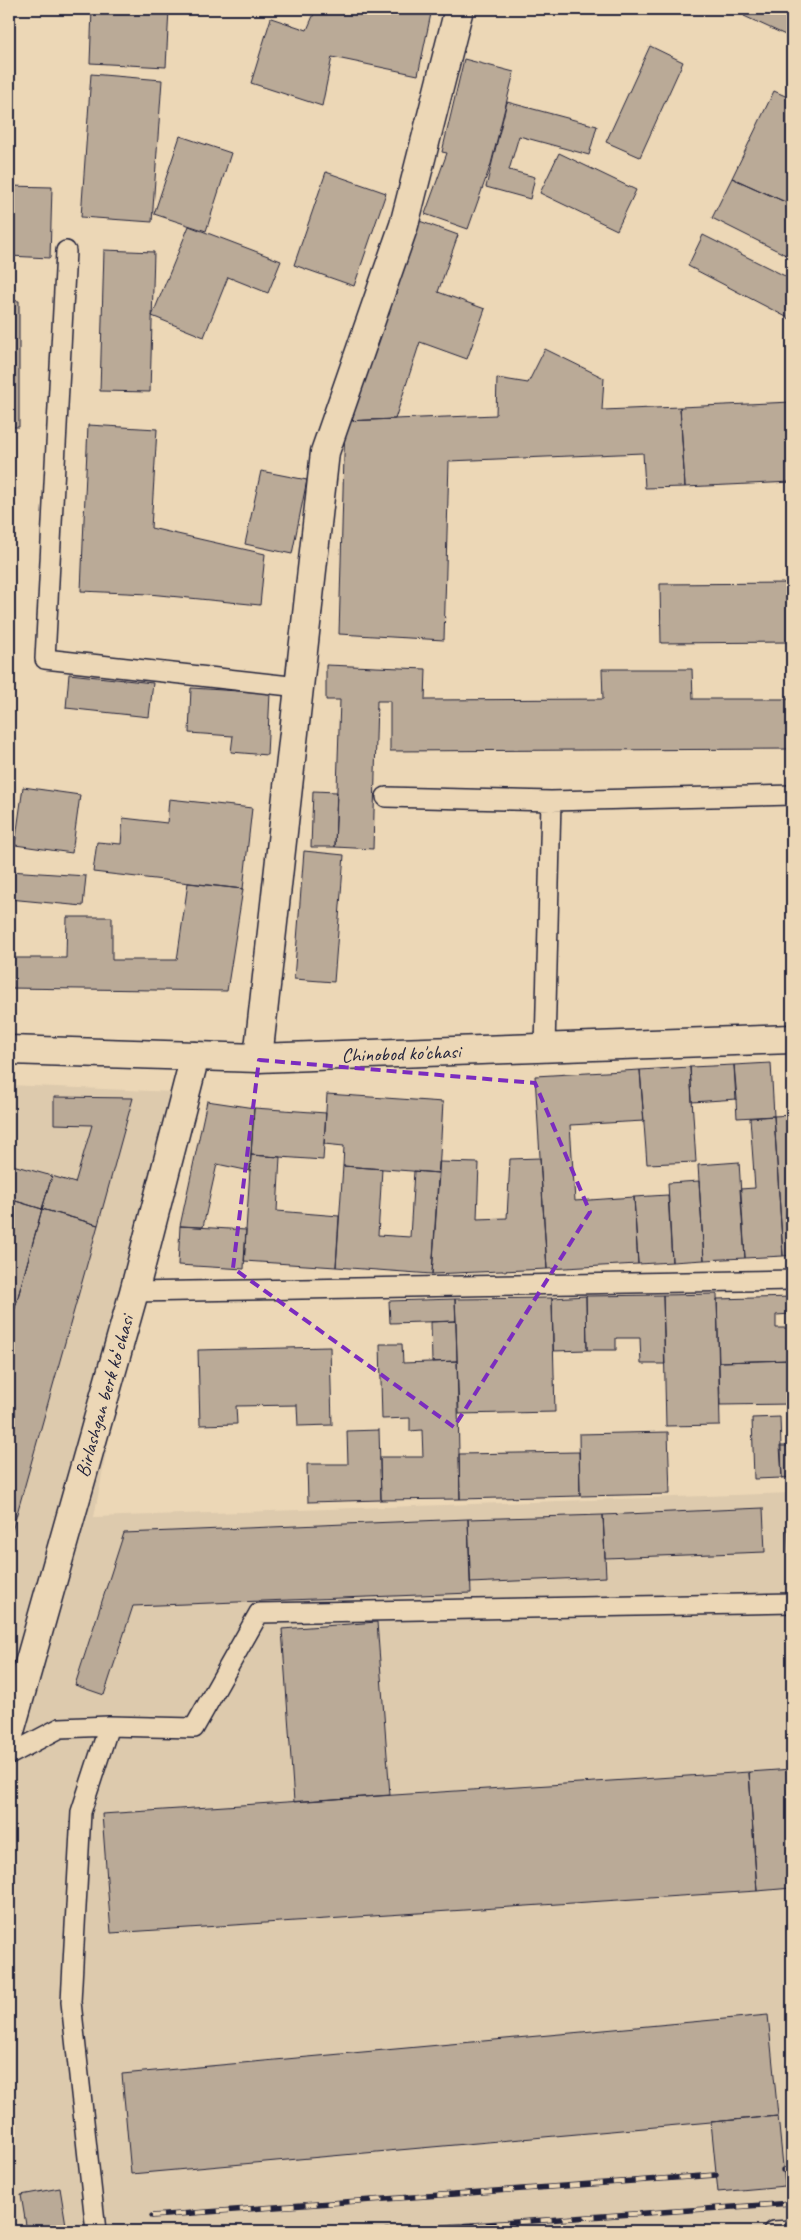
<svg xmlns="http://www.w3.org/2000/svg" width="801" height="2240" viewBox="0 0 801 2240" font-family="Caveat,sans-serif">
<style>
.built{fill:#ddcaad}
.building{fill:#baaa97;stroke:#22223b}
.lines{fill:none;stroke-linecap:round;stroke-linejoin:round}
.service-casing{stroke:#22223b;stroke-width:22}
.minor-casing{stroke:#22223b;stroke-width:31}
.tertiary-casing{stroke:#22223b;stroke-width:31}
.service{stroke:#ecd7b6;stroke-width:19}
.minor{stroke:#ecd7b6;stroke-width:28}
.tertiary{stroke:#ecd7b6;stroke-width:28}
.rail-casing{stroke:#22223b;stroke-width:5.5}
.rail{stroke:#ecd7b6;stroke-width:4;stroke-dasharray:11;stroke-linecap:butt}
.marked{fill:none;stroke:#7b2cbf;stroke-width:4;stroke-dasharray:10 6;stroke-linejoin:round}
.labels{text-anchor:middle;stroke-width:4.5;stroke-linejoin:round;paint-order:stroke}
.street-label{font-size:20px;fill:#22223b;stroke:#ecd7b6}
</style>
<rect width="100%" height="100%" fill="#ecd7b6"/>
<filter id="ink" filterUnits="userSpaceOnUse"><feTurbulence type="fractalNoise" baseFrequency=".02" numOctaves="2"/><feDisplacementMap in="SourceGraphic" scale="10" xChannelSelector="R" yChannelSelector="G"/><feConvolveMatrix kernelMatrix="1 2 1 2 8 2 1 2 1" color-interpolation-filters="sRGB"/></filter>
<g filter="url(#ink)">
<!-- built -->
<path class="built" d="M9,1085l165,7 -80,425 698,-24v738h-783z"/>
<!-- building -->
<path class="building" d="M92,9h77l-3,58 -76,-4z
M316,9h116l-14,66 -86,-18 -10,49 -71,-23 20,-65 36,12z
M748,9h44v29l-48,-22z
M650,46l33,16 -43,95 -34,-15z
M464,59l50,13 -23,92 -23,65 -43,-15 22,-61 -5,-1z
M91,74l71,6 -10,142 -71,-5z
M774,91l18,8v106l-60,-27z
M507,102l90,24 -8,29 -70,-19 -10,34 26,7 -5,22 -44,-12z
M180,136l51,17 -25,78 -52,-17z
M559,153l77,37 -19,40 -77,-37z
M326,172l60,21 -32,93 -60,-21z
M732,178l60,27v53l-80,-40z
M9,186l43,1 -2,71 -41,-2z
M414,219l44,16 -20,57 47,17 -18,50 -47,-17 -25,77 -50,2z
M189,226l92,35 -13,32 -40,-16 -24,60 -52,-21z
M703,235l88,44 1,-3v44l-104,-54z
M104,250l50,2 -4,140 -50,-1z
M9,300l10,1v126h-10z
M545,349l59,29 -2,32 78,-3 5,80 -40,1 -2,-35 -194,8 -5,179 -105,-6 6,-213 151,-6 1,-37 31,5z
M792,402v80l-107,5 -5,-80z
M88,425l69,4 -6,99 114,26 -5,51 -111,-11 -68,-3z
M261,471l46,9 -15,74 -47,-10z
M792,583v59l-131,1 -1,-59z
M326,665l100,4 -1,31 178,-1 -1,-30h90l1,30h99v50l-402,2v-50h-13l-4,148 -38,-2 5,-147h-14z
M69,674l84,9 -4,34 -83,-9z
M191,688l79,5 -3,62 -36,-3 2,-16 -44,-3z
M23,787l57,8 -8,58 -57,-8z
M313,791l24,1 -2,55h-24z
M169,799l83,9 -9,81 -150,-17 4,-30 24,2 2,-26 44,5z
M304,851l40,4 -10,127 -40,-3z
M9,871l77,5 -3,30 -74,-7z
M188,883l55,6 -16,102 -218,-3v-30h57l1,-41h45v43h65z
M771,1063l3,53 -37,2 -3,-53z
M734,1065l3,34 -45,3 -2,-35z
M690,1067l6,95 -49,2 -7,-94z
M640,1070l4,51 -74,4 5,76 59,-4 4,67 -91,5 -12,-193z
M327,1094l116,8 -4,71 -96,-7 1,-20 -20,-2z
M54,1097l79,1 -35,127 -56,-16 10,-33 23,7 17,-58 -38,-1z
M207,1101l47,7 -4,63 -33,-7 -14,63 -23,-1z
M254,1108l72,5 -3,47 -72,-5z
M792,1115v140l-9,1 -9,-140z
M774,1116l9,140 -38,2 -5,-69 15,-1 -5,-70z
M251,1155l29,2 -3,54 62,5 -3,51 -92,-6z
M540,1158l7,111 -115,5 7,-112 40,1 -2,56 30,-1 3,-59z
M739,1162l6,96 -41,2 -6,-95z
M9,1164l43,12 -10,33 -33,-10z
M343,1166l39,3 -4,66 32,2 4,-66 25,2 -7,101 -96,-7z
M699,1181l5,79 -32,2 -4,-79z
M668,1195l4,67 -34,2 -4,-67z
M9,1199l33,10 -33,121z
M42,1209l56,16 -89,317v-212z
M180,1226l66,4 -2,39 -66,-4z
M717,1294l3,131 -54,1 -3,-131z
M663,1295l2,69h-24l-1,-26h-24v12h-29l-1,-54z
M586,1296l1,54 -34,1 -1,-53z
M792,1297v17l-16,1v13h16v32l-73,2 -2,-63z
M552,1298l3,114 -96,2 -4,-115z
M455,1299l1,22 -66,2 -1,-22z
M456,1321l1,40 -25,1 -1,-40z
M380,1344h22l1,19 54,-2 3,138 -79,1 -1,-43h43l-1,-27 -12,1v-13l-28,1z
M330,1347l2,78 -34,1 -1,-21 -61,1 1,18 -37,1 -2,-75z
M792,1360v44l-72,1 -1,-43z
M780,1417l2,61 -28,1 -2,-61z
M379,1430l2,70 -73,2 -1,-38h41l-1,-33z
M668,1432l2,62 -90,2 -1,-62z
M780,1446h12v31l-10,1z
M579,1452l1,44 -120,3 -1,-45z
M763,1508l2,44 -160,6 -2,-43z
M787,1508h5v62h-3z
M603,1515l3,62 -136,6 -2,-64z
M468,1519l3,74 -338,13 -29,89 -29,-10 49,-152z
M377,1622l13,173 -96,7 -12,-173z
M792,1769v119l-35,3 -8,-119z
M749,1772l8,119 -646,42 -9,-119z
M768,2015l10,101 -647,58 -9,-100z
M778,2116l7,70 -67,6 -7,-70z
M60,2188l7,43h-40l-6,-36z"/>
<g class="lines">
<!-- service casing -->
<g class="service-casing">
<path id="service" d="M66,251l-21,408 254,28
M386,797l165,4
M545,1048l6,-247 241,-6
M134,1292l658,-12
M9,1755l51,-27 49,-2 85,2 65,-115 533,-10
M96,2231l-25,-229 10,-190 28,-86
M773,2231l19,-1"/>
</g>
<!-- minor casing -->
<g class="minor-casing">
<path id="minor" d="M258,1058l67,-606 79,-227 55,-216
M9,1735l125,-443 61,-236"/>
</g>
<!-- tertiary casing -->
<g class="tertiary-casing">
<path id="tertiary" d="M9,1050l249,8 534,-19"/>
</g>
<!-- service -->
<use href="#service" class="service"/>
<!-- minor -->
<use href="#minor" class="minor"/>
<!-- tertiary -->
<use href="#tertiary" class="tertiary"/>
<!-- rail casing -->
<g class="rail-casing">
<path id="rail" d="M783,2170h9
M152,2216l564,-41
M387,2231l405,-28"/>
</g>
<!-- rail -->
<use href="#rail" class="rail"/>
</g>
</g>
<!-- marked area -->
<path class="marked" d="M259,1060l276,23 55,129 -136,215 -221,-159z"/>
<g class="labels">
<!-- street labels -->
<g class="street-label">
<text transform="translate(401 1053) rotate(-2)" y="7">Chinobod ko'chasi</text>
<text transform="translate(104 1396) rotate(-74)" y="7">Birlashgan berk koʻchasi</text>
</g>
</g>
<!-- margin -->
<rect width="801" height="2240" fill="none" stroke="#ecd7b6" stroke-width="30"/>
<rect x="15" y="15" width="771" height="2210" fill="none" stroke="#22223b" stroke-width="2" filter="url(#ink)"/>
</svg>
